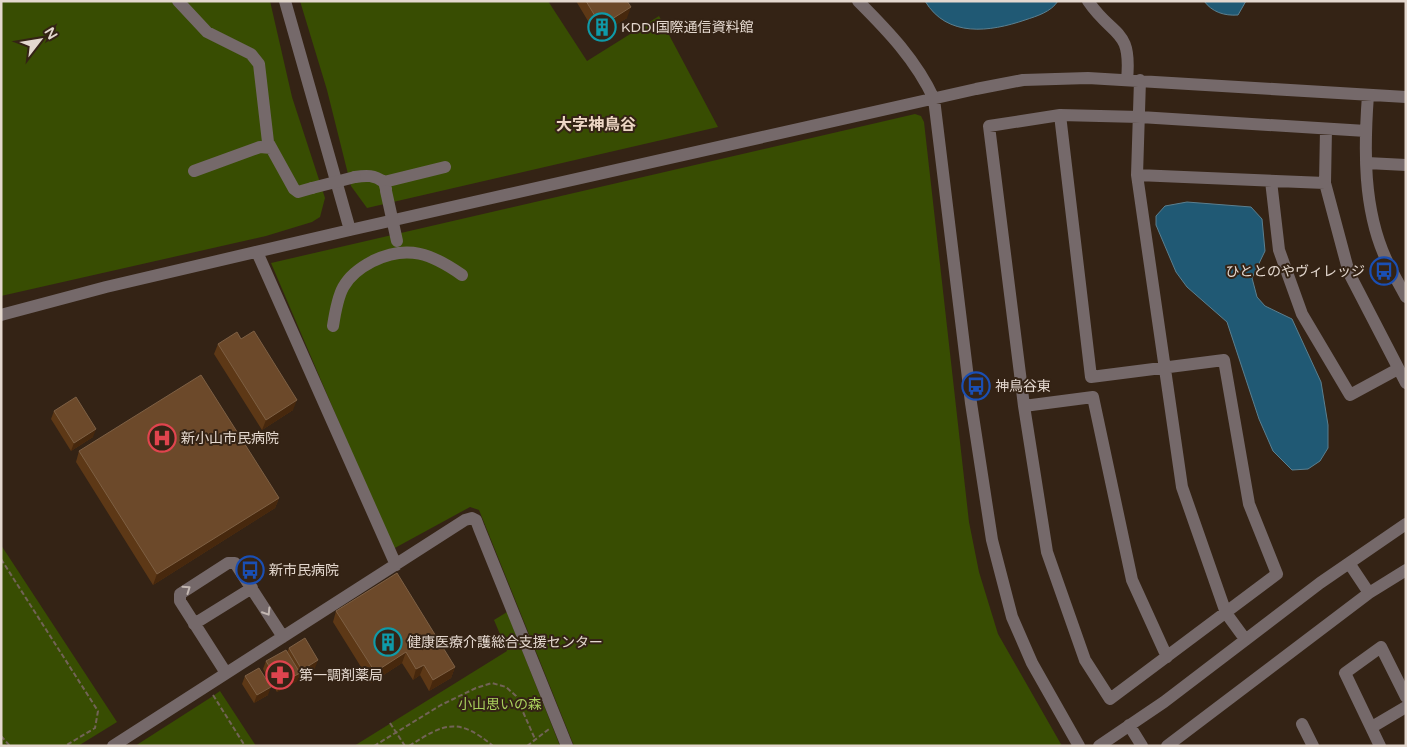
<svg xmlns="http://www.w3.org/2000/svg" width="1407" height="747" viewBox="0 0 1407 747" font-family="'Varela Round','Noto Sans JP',sans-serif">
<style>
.green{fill:#384d02}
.water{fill:#205974;stroke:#5b7f8f}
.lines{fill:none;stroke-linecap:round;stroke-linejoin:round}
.path{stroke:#726357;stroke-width:2;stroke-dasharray:5 2.5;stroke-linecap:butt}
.minor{stroke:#75696a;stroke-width:12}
.minor-bridge{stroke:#75696a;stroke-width:12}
.wall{fill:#5d3816}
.shaded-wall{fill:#47280d}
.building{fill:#6c492a;stroke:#7e6044}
.oneway{stroke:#c3b7b1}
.labels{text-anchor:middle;stroke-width:4;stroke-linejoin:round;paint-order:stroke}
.poi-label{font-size:14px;fill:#e4d8cf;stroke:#342315;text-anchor:start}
.park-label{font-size:14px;fill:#a9d15c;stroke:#342315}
.quarter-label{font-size:16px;font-weight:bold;fill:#eed7c5;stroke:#342315}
</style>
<rect width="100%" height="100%" fill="#342315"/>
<!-- green -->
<path class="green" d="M1,1h269l22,96 33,101 -5,19 -8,5 -46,14 -265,60z
M300,1h248l39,60 72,-45 59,111 -351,81 -16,-22 -24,-96z
M915,114l6,2 3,6 45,400 10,50 19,62 64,112h-488l-95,-236 -9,-3 -77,42 -122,-286z
M1,545l116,177 -39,24 -77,-1z
M507,612l53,134h-206l153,-95 -13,-31z
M220,691l36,55h-121l78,-50z"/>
<!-- water -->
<path class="water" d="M925,1h133c-7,11 -21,15 -33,19 -35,12 -78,18 -100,-19z
M1204,1h42l-8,14c-14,1 -26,-3 -34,-14z
M1187,202l64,5 11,12 3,32 -13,27 5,19 8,9 27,13 29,63 7,43v23l-8,13 -12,8 -16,1 -19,-19 -14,-32 -32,-97 -40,-35 -11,-15 -20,-47v-9l9,-10z"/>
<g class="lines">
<!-- path -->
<path class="path" d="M1,559l97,152 -3,17 -30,18
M213,695l32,51
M390,723l15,23
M1,736l9,10
M374,746l67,-41 35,-17 16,-5 14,4 10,9 19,43
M409,746c36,-23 49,-29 84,0
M527,746l22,-17"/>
<!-- minor -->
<path class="minor" d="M178,1l29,31 44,22 8,10 9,78 26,47 4,3 14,-4
M285,1l65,229
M858,1c30,30 58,59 76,98l37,304 21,137 20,77 20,46 47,83
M1088,1c25,37 44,26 39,79
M1140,80l-3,95 45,312 44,126 19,26
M1368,95c-4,54 -5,114 18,164 6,13 13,25 20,38
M1060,115l31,262 133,-17 25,144 28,70 -167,125 -25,-39 -38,-108 -23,-146 -35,-280 71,-11 80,2 226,14
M1326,129l-1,54 24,90 57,110
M1367,163l39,2
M194,171l66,-24 11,1
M1137,175l188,8
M355,177c12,-2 19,-2 29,5l2,7
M1271,181l8,69 23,64 48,81 48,-26
M384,182l61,-15
M257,252l139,313
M1,315l105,-28 244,-57 626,-141 47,-9 65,-2 318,19
M333,326c5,-33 9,-49 40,-65 35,-17 59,-7 89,14
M1024,406l69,-9 39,183 35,77
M1349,563l20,30
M194,624l58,-36
M226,673l-46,-72v-7l48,-31h7l48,74
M1302,724l11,22
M1129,725l13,21
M1372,727l34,-20
M113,746l352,-226 7,-2 4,2 3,8 88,218
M1099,746l65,-44 156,-119 86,-59
M1167,746l202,-153 37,-23
M1380,746l-35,-73 36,-26 25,50"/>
<!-- minor-bridge -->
<path class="minor-bridge" d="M312,188l43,-11
M386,191l11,50"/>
</g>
<!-- wall -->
<path class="wall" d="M576,1h51v17l-30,18z
M241,339l52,71 -31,20 -48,-76 4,-10z
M54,411l39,26 -22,14 -20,-32z
M79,451l200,47 -4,10 -122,77 -77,-123z
M336,611l119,56 -4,11 -22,13 -9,-16 -7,5 -11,-17 -31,20 -38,-61z
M289,648l26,20 -16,10 -1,-1 -1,4 -20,11 -14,-23 3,-8 21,-9z
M245,676l23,19 -14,8 -12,-19z"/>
<!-- shaded-wall -->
<path class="shaded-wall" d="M631,7l-4,11 -30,18 4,-10z
M297,400l-4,10 -31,20 4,-10z
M96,429l-3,8 -22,14 3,-8z
M279,498l-4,10 -122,77 4,-11z
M406,652l-4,11 -31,20 4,-11z
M318,660l-3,8 -16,10 3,-8z
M424,665l-4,10 -7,5 3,-11z
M455,667l-4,11 -22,13 4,-11z
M300,673l-3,8 -20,11 3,-8z
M271,687l-3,8 -14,8 3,-8z"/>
<!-- building -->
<path class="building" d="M586,1h41l4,6 -30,19z
M254,331l43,69 -31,20 -48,-76 19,-12 4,7z
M201,375l78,123 -122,76 -78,-123z
M76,397l20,32 -22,14 -20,-32z
M397,573l58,94 -22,13 -9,-15 -8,4 -10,-17 -31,20 -39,-61z
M305,638l13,22 -16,10 -13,-22z
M286,650l14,23 -20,11 -14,-23z
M259,668l12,19 -14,8 -12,-19z"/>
<!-- one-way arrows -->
<defs><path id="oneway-chevron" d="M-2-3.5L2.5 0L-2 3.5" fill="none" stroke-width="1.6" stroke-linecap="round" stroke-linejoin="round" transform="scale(1.25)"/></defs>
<g class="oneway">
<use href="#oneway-chevron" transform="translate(187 589) rotate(-35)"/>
<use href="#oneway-chevron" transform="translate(267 612) rotate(58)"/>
</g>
<!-- icons -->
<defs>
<g id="building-ring" transform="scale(1.4375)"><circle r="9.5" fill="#342315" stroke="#0f9aa8" stroke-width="1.5"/><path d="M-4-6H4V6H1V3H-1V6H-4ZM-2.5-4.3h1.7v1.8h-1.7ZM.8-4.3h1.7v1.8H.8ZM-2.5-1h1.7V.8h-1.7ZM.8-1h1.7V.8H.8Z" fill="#0f9aa8"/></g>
<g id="bus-ring" transform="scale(1.4375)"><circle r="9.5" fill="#342315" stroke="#1a4fb4" stroke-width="1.5"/><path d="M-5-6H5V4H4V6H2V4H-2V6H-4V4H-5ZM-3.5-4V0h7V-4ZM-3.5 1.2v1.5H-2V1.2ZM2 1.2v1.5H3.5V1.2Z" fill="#1a4fb4"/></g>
<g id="hospital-ring" transform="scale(1.4375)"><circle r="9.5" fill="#342315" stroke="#e0444e" stroke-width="1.5"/><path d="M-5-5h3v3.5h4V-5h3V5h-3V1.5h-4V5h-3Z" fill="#e0444e"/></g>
<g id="pharmacy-ring" transform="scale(1.4375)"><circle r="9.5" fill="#342315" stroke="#e0444e" stroke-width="1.5"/><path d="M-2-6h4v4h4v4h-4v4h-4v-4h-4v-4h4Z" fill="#e0444e"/></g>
</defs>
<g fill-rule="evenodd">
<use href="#building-ring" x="602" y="27"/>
<use href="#bus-ring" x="1384" y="271"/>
<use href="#bus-ring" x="976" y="386"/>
<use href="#hospital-ring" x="162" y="438"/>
<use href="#bus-ring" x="250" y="570"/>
<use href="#building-ring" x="388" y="642"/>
<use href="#pharmacy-ring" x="280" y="675"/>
</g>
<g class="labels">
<!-- poi labels -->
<g class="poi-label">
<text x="621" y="32">KDDI国際通信資料館</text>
<text x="1365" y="276" text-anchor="end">ひととのやヴィレッジ</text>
<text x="995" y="391">神鳥谷東</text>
<text x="181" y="443">新小山市民病院</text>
<text x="269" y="575">新市民病院</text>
<text x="407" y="647">健康医療介護総合支援センター</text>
<text x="299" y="680">第一調剤薬局</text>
</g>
<!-- park labels -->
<g class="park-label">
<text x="500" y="709">小山思いの森</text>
</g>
<!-- quarter labels -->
<g class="quarter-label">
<text x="596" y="130">大字神鳥谷</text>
</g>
</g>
<!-- border -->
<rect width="1407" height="747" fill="none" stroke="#e4d8cf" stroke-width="5"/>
<!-- north arrow -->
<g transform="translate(40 40) rotate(59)" stroke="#342315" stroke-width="4" paint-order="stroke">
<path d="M0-4L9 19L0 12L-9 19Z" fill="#e4d8cf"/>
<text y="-8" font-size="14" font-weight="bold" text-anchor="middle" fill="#e4d8cf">N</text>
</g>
</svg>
